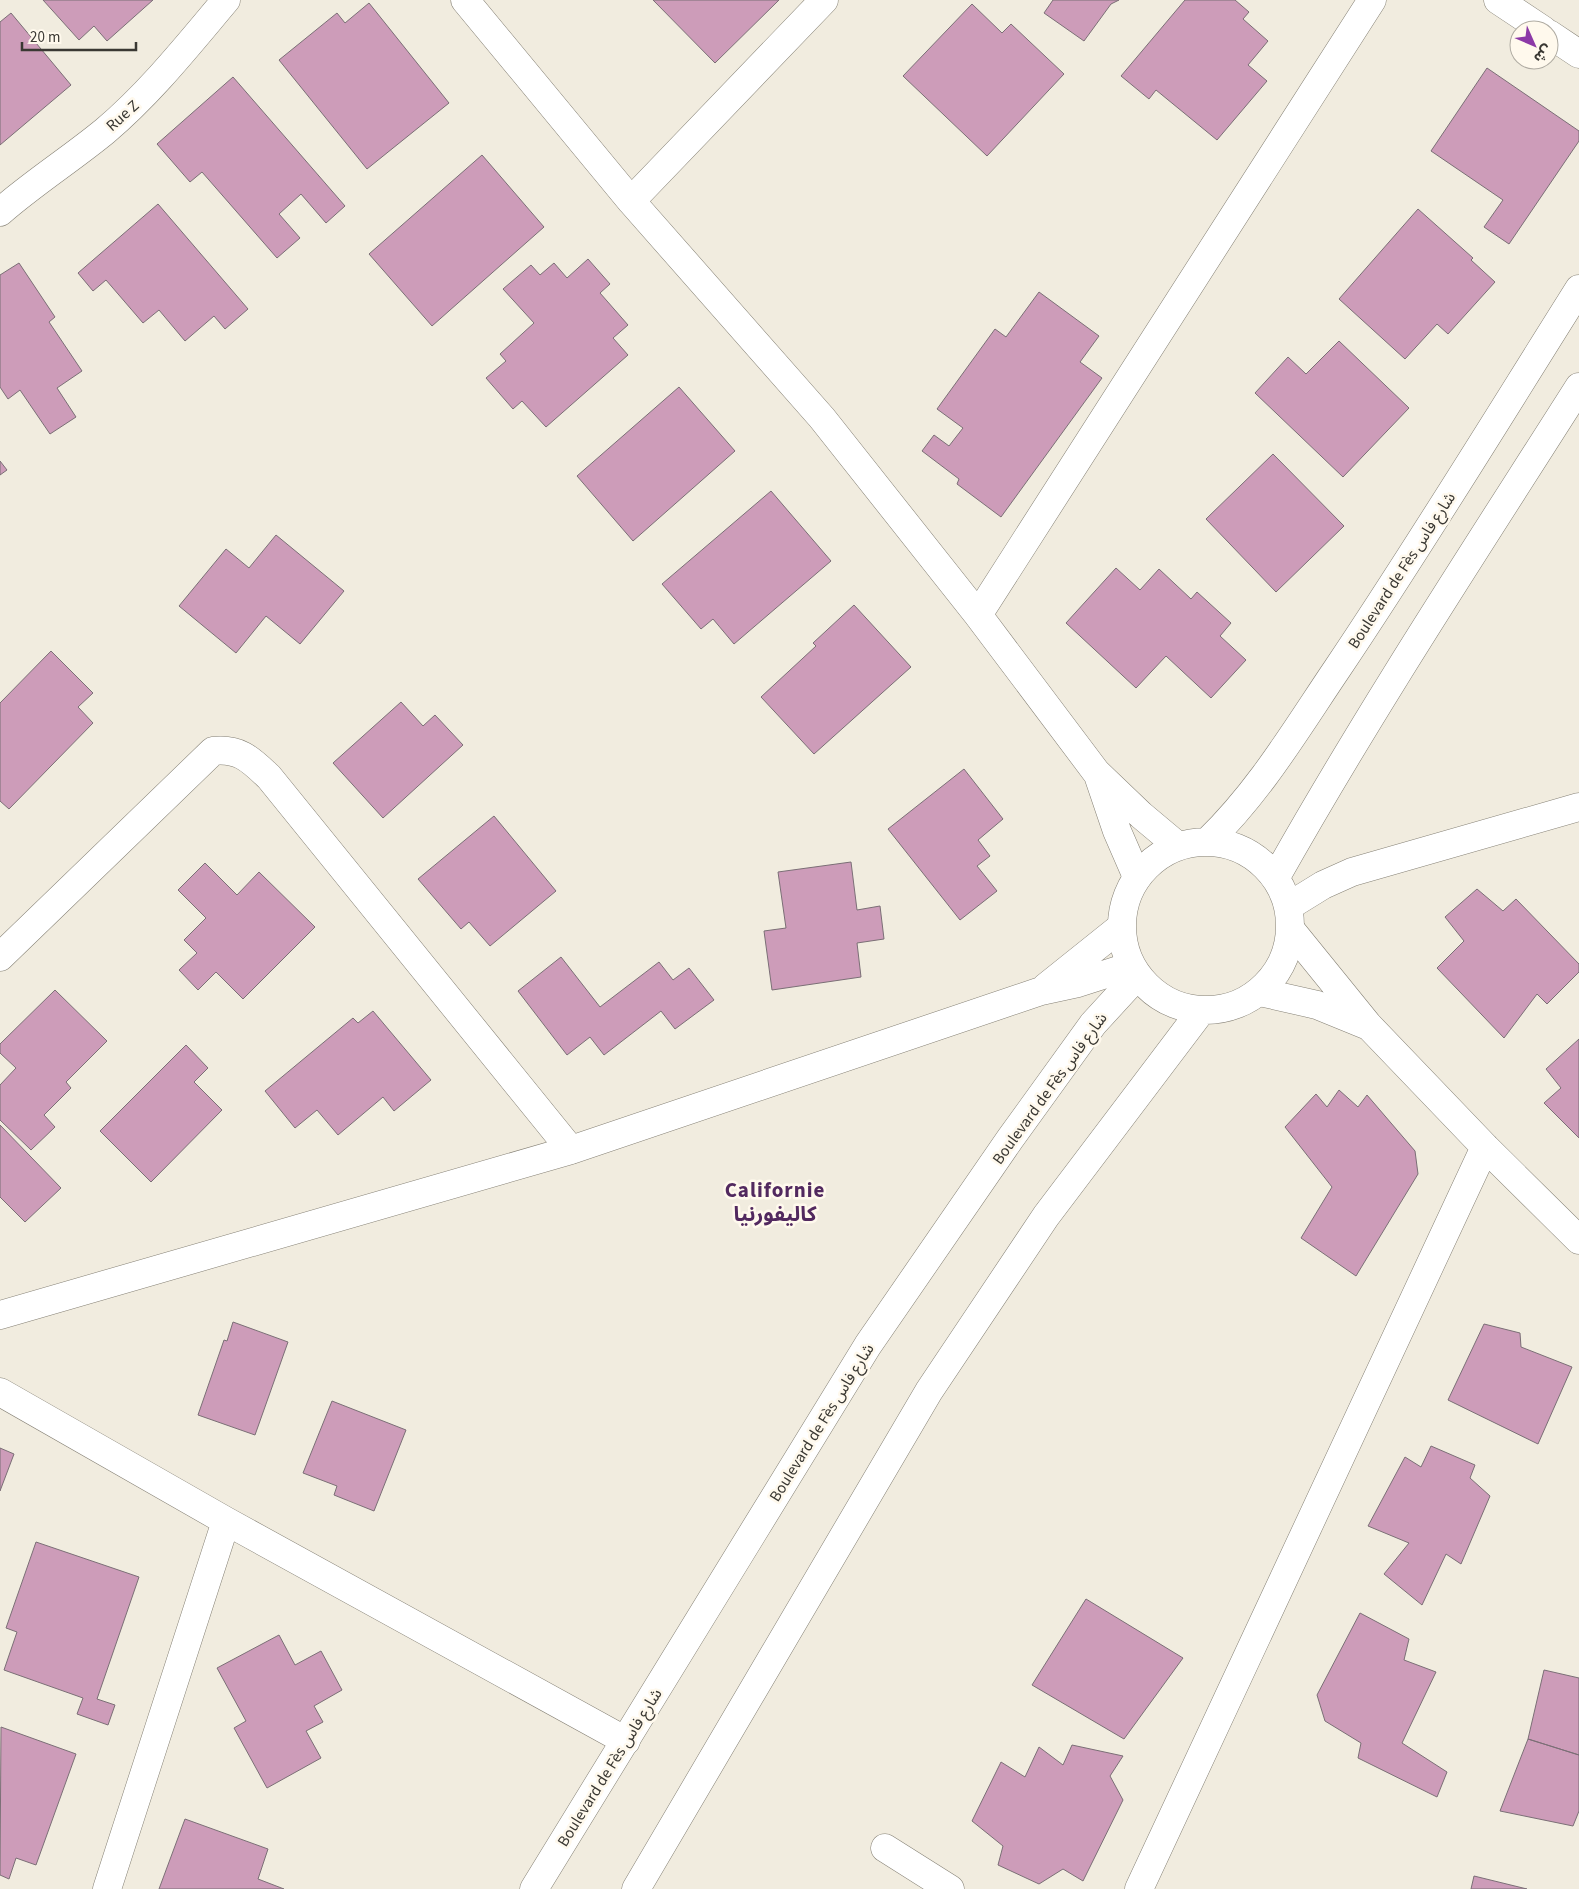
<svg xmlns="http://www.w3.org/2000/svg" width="1579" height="1889" viewBox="0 0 1579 1889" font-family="'Source Sans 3','Noto Sans Arabic',sans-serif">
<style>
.building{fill:#cd9cb9;stroke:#7b6f76}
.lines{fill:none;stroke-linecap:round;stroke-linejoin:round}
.street-casing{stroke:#858075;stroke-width:29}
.secondary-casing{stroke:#858075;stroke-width:29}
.street{stroke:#fff;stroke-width:28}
.secondary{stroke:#fff;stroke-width:28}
.labels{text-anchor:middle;stroke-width:5;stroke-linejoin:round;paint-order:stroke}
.street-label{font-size:16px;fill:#3a3833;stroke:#fff9ed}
.district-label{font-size:21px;font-weight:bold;letter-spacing:1px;fill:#52295f;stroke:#fff9ed}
</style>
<rect width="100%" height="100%" fill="#f1ecdf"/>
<!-- building -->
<path class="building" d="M43,0h110l-46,41 -13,-15 -15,14z
M653,0h126l-64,63z
M1053,0h66l-8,4 -27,37 -40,-28z
M1185,0h50l14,12 -6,7 25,22 -20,24 19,16 -50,59 -61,-50 -7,9 -28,-23z
M369,3l80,100 -82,66 -88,-109 58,-47 8,10z
M972,4l30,29 9,-9 53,50 -77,82 -84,-80z
M11,13l60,72 -71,60v-123z
M1487,68l92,63v10l-70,103 -25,-17 19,-27 -72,-49z
M233,77l112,129 -19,17 -25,-29 -22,20 21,24 -23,20 -75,-86 -12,10 -33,-38z
M482,155l62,72 -112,99 -63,-72z
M158,204l90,105 -23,20 -11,-13 -29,25 -26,-31 -16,13 -37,-43 -13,11 -15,-18z
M1418,209l55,49 -2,2 24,22 -47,52 -11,-10 -32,35 -66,-60z
M588,259l22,25 -10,9 28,32 -15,13 15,17 -82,72 -24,-26 -9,8 -27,-31 20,-17 -6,-7 34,-31 -31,-34 28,-24 9,10 14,-12 13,15z
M19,263l36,54 -6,5 33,49 -25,17 19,29 -26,17 -30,-44 -12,9 -8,-12v-112z
M1039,292l60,44 -19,26 22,16 -101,139 -44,-33 2,-5 -37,-28 12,-16 15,11 14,-18 -26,-19 58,-80 11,8z
M1339,341l70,67 -66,69 -88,-84 33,-36 18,17z
M679,387l56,64 -102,90 -56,-65z
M1273,454l71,72 -68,66 -70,-73z
M0,461l7,9 -7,5z
M771,491l60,70 -97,83 -21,-25 -12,10 -39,-45z
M276,535l68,56 -44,53 -34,-28 -30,37 -57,-47 47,-57 23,19z
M1116,568l24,22 19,-21 32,30 6,-7 34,31 -11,13 26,24 -35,38 -45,-42 -30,32 -70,-65z
M854,605l57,62 -97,87 -53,-57 55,-51 -3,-3z
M51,651l42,42 -15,14 15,16 -84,86 -9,-8v-98z
M401,702l22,24 12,-11 28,30 -80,73 -50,-55z
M964,769l39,50 -25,21 12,16 -13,10 20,25 -37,29 -72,-91z
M494,816l62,75 -66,55 -21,-24 -8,7 -43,-50z
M851,862l6,48 23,-4 4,33 -27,4 4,34 -89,13 -8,-59 22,-3 -8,-56z
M205,863l32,32 22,-23 56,55 -72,72 -27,-27 -18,18 -19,-20 18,-17 -13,-13 22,-22 -28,-28z
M1477,889l26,22 13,-12 63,65v8l-32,32 -10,-10 -33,44 -67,-70 27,-27 -19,-24z
M561,957l39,50 59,-45 14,18 16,-12 25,32 -39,29 -14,-18 -57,44 -14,-18 -23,18 -49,-64z
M55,990l52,51 -41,41 5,6 -27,27 11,12 -24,23 -31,-30v-35l16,-17 -16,-15v-9z
M373,1011l58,69 -37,31 -11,-14 -45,38 -21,-25 -22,18 -30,-37 88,-73 5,5z
M1579,1039v99l-35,-35 17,-15 -15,-19z
M186,1045l22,23 -14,14 28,28 -71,72 -51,-51z
M1339,1090l19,17 9,-12 48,56 3,23 -62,102 -55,-38 31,-51 -47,-60 31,-33 11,13z
M0,1125l61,63 -36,34 -25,-25z
M233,1322l55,20 -33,93 -57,-20 26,-75 3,1z
M1484,1324l36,9 1,14 51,20 -34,77 -90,-44z
M332,1401l74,29 -32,81 -40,-16 3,-9 -34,-13z
M1431,1446l44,19 -5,13 20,18 -29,68 -15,-10 -24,51 -38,-31 25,-31 -41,-17 37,-69 16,10z
M0,1448l14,6 -14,37z
M36,1542l103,35 -42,122 18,6 -7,20 -31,-11 6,-16 -79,-28 13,-38 -11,-4z
M1086,1599l97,59 -59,81 -92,-54z
M1360,1613l49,26 -5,21 32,12 -34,71 45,29 -10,25 -79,-39 3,-15 -36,-22 -8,-26z
M279,1635l16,30 26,-14 21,39 -28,16 9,16 -17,9 15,27 -54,30 -33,-60 12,-7 -29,-53z
M1544,1670l35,8v77l-51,-16z
M1,1727l75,27 -40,111 -20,-7 -7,21 -9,-4z
M1528,1739l51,16v56l-6,15 -73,-15z
M1072,1745l51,11 -13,20 13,24 -40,81 -20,-12 -24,15 -41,-19 5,-19 -31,-25 29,-59 24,15 14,-30 24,18z
M185,1819l83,30 -10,30 26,10h-125z
M1474,1876l53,13h-56z"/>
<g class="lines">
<!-- street casing -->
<g class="street-casing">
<path id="street" d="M465,0l166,201 191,217 156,197 118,157 45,43 37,31
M1498,0l45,30
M1549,34l30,20
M631,201l193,-201
M0,212c33,-29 71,-53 105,-81 46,-39 83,-86 121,-131
M978,615l394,-615
M1099,778l18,53 20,46
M1289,906l34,-21 29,-13 227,-65
M1291,930l77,95 117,122 94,93
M0,957l213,-206c27,-3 38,9 56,26l302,373
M1046,987l75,-60
M1260,992l57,13 49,20
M0,1315l571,-165 470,-159 37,-8 53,-17
M0,1392l226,129 400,220
M885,1848l65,41
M107,1889l119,-368
M1139,1889l346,-742"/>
</g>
<!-- secondary casing -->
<g class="secondary-casing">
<path id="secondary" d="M1208,841c52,-50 89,-113 129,-172 84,-125 162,-253 242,-380
M1122 926a84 84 0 1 1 168 0a84 84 0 1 1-168 0Z
M1276,877c94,-167 200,-328 303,-490
M534,1889l334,-544 142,-206 83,-115 44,-48
M636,1889l293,-498 117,-175 155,-205"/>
</g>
<!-- street -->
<use href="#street" class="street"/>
<!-- secondary -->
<use href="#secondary" class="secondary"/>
</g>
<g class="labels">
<!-- street labels -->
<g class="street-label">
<text transform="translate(122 115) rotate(-42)" y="6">Rue Z</text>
<text transform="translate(1401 570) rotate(-57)" y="6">Boulevard de Fès شارع فاس</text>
<text transform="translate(1049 1088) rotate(-54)" y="6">Boulevard de Fès شارع فاس</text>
<text transform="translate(821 1422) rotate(-58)" y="6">Boulevard de Fès شارع فاس</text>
<text transform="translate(609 1767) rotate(-58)" y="6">Boulevard de Fès شارع فاس</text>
</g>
<!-- district labels -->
<g class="district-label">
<text x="775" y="1197">Californie<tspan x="775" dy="24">كاليفورنيا</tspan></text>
</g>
</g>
<!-- north arrow -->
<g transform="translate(1534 45) rotate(135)"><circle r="24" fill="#fff9ed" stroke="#b0aca3"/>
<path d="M0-4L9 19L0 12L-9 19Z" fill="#8c39a7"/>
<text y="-8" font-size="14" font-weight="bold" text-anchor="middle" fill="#3a3833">ش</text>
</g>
<!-- scale -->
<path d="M22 42v8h114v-8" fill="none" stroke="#3a3833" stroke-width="2.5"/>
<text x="30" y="42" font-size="15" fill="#3a3833" stroke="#fff9ed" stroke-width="4" paint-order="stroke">20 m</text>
</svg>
